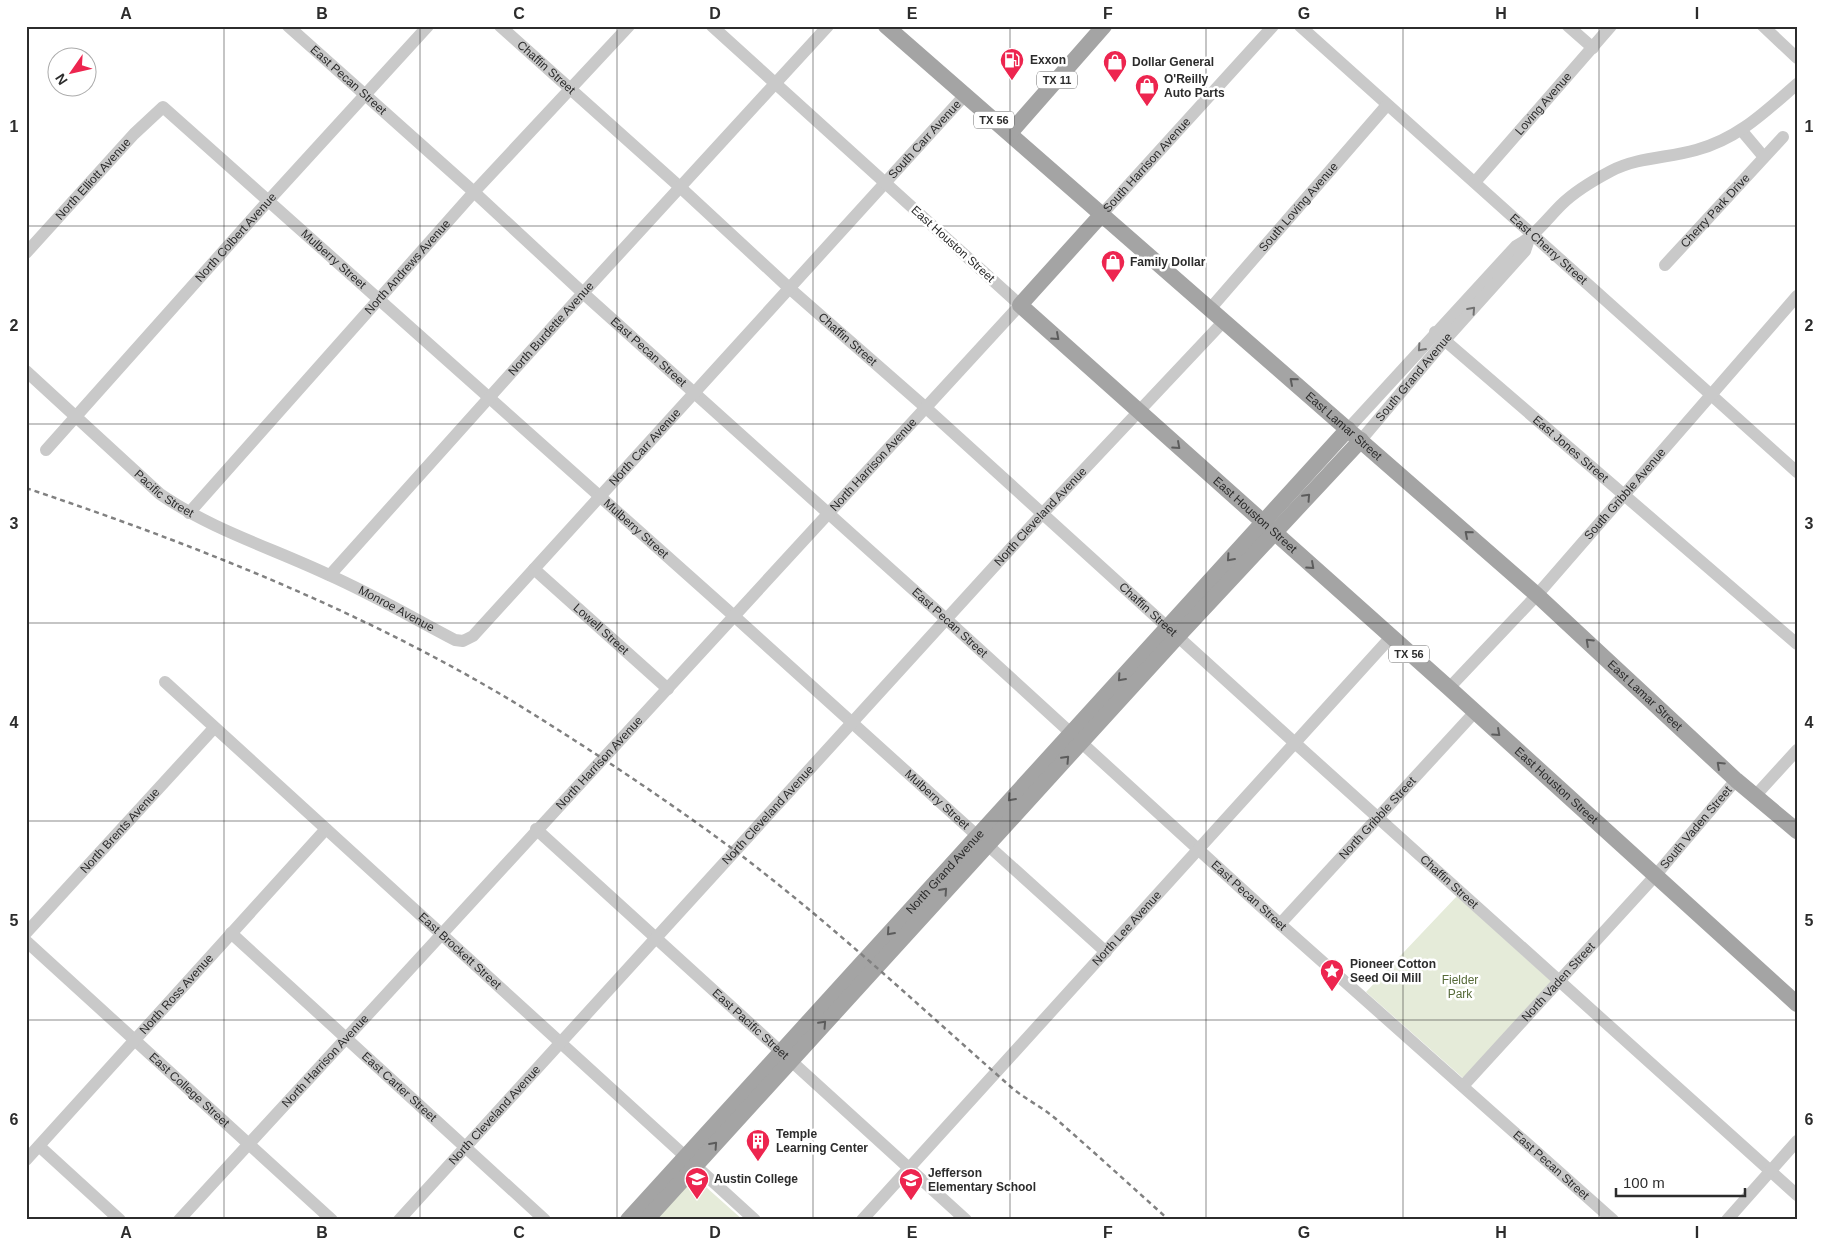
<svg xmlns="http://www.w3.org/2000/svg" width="1823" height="1246" viewBox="0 0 1823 1246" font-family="Helvetica,sans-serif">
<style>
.green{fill:#e5ebd9}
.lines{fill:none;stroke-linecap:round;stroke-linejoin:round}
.minor{stroke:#c9c9c9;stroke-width:12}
.major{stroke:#a4a4a4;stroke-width:16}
.rail{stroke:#818181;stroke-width:2.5;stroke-dasharray:5 4;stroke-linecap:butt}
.oneway{stroke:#737373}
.oneway2{stroke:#5c5c5c}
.grid{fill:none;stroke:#2c2c2c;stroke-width:1;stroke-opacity:0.55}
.labels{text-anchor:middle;stroke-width:5;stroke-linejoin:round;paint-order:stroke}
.shield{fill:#fff;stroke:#6b6b6b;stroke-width:1}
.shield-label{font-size:11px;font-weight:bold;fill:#2c2c2c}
.poi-label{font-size:12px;font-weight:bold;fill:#2c2c2c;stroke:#fff;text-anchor:start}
.street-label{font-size:12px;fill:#2c2c2c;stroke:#fff}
.park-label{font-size:12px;fill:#566a38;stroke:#fff}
.neatline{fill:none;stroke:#2c2c2c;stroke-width:2}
.grid-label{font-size:16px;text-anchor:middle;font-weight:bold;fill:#2c2c2c}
</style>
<rect width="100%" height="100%" fill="#fff"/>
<!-- green -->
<path class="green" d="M1457,896l95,86 -88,97 -98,-87z
M693,1179h4l46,41h-89z"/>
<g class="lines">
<!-- minor -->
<g class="minor">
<path id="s1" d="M288,26l186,166 109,101 363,326 334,305 333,296"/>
<path id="s2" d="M500,26l181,162 107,99 137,120 370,336 502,452"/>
<path id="s3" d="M1300,26l497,446"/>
<path d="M1568,26l25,22"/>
<path d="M1763,26l34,32"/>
<path d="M1742,131l21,25"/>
<path id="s4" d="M1475,182l136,-156"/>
<path id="s5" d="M1103,213l170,-187"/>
<path id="s6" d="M26,253l108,-119 29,-27 571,509 372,336"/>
<path id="s7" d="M1665,265l118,-128"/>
<path id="s8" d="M1210,309l177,-204"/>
<path id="s9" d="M1435,332l362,312"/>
<path id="s10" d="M26,371l134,123c52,36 112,54 169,81 43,19 84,43 126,65l8,1 10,-5 61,-67 431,-474"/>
<path d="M1348,429l168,-183c19,-10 30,-26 45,-41 14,-14 33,-25 50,-34 27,-14 57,-13 85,-21 42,-11 70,-39 101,-66"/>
<path id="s11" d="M1361,440l84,-100 80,-89 4,-12"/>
<path id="s12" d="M46,450l223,-250 159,-174"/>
<path id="s13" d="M189,513l285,-321 155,-166"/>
<path id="s14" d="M534,569l134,120"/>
<path id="s15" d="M330,575l253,-282 245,-267"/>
<path id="s16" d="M165,682l590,538"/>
<path id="s17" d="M1449,688l88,-93 260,-299"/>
<path d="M1756,795l41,-45"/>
<path id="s18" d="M536,829l430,391"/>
<path id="s19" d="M1280,924l194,-211"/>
<path id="s20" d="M26,933l188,-205"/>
<path id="s21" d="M231,933l314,287"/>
<path id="s22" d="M26,941l306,279"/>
<path id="s23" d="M1463,1086l192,-210 81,-96"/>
<path d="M39,1146l81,74"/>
<path id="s24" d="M26,1160l300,-331"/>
<path id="s25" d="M179,1220l841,-915 -308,-279"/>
<path id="s26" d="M399,1220l643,-706 182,-193"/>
<path id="s27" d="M862,1220l528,-582"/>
<path d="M1727,1220l70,-79"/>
</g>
<!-- major -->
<g class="major">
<path id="s28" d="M886,26l651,569 199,185 61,51"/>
<path d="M1010,133l94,-107"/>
<path id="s29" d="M1103,213l-83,92 429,383 348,316"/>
<path id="s30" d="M628,1220l720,-791"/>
<path d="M646,1220l531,-583 184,-197"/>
</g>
<!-- rail -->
<path class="rail" d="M26,488c170,57 337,123 491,216 74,46 147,94 217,146 97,73 186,157 277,237 14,12 31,20 45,32 38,33 75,67 113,101"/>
</g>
<!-- one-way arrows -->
<defs><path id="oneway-chevron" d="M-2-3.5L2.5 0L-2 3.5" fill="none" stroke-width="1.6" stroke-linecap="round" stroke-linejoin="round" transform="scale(1.25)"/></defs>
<g class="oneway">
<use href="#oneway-chevron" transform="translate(1472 310) rotate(-48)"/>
<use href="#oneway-chevron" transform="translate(1421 348) rotate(132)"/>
</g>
<g class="oneway2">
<use href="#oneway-chevron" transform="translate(1056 337) rotate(42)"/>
<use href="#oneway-chevron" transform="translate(1293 381) rotate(-139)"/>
<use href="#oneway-chevron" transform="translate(1177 446) rotate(42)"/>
<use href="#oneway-chevron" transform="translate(1307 497) rotate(-47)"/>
<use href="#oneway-chevron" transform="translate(1468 534) rotate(-139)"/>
<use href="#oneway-chevron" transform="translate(1230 558) rotate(132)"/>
<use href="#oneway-chevron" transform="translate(1311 566) rotate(42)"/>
<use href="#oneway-chevron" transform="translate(1589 642) rotate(-137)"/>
<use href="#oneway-chevron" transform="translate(1121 678) rotate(132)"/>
<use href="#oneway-chevron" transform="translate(1497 733) rotate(42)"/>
<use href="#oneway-chevron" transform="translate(1066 759) rotate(-47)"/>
<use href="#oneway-chevron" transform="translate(1720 765) rotate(-137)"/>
<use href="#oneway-chevron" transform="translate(1011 798) rotate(132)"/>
<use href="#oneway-chevron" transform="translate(944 891) rotate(-48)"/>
<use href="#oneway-chevron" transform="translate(890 932) rotate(132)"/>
<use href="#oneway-chevron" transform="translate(823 1024) rotate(-47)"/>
<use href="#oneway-chevron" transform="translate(714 1145) rotate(-48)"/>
</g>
<!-- grid -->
<path class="grid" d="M224,26v1194M420,26v1194M617,26v1194M813,26v1194M1010,26v1194M1206,26v1194M1403,26v1194M1599,26v1194M26,226h1771M26,424h1771M26,623h1771M26,821h1771M26,1020h1771"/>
<!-- icons -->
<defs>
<g id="fuel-pin" transform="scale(1.25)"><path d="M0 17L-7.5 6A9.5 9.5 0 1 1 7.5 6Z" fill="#ed254f" stroke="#fff"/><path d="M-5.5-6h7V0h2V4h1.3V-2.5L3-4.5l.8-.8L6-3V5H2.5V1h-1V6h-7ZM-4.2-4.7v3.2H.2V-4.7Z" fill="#fff"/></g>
<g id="shop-pin" transform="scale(1.25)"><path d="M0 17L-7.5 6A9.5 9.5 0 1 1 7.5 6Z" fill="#ed254f" stroke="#fff"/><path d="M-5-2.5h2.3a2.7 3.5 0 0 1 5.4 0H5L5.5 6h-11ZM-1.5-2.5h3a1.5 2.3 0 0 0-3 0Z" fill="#fff"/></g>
<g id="sight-pin" transform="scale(1.25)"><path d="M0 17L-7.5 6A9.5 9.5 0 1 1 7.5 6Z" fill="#ed254f" stroke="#fff"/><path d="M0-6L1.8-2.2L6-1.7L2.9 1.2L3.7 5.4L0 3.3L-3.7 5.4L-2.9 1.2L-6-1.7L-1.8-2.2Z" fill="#fff"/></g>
<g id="building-pin" transform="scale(1.25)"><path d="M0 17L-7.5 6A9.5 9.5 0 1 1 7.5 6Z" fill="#ed254f" stroke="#fff"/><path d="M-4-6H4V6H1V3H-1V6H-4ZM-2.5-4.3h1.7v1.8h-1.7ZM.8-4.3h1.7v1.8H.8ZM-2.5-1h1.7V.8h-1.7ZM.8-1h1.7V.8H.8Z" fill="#fff"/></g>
<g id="university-pin" transform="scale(1.25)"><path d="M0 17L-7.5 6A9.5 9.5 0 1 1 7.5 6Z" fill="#ed254f" stroke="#fff"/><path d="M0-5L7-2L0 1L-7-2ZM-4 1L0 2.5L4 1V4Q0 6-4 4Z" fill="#fff"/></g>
<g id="school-pin" transform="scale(1.25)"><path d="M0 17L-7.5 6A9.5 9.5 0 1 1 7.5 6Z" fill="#ed254f" stroke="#fff"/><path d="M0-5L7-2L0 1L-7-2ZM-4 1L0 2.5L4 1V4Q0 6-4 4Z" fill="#fff"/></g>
</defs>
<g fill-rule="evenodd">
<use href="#fuel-pin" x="1012" y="60"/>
<use href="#shop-pin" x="1115" y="62"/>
<use href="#shop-pin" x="1147" y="86"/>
<use href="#shop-pin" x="1113" y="262"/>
<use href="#sight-pin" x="1332" y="971"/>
<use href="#building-pin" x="758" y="1141"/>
<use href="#university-pin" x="697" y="1179"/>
<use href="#school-pin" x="911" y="1180"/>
</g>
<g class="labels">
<!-- shield labels -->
<g class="shield">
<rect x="1037" y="71.5" width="40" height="17" rx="4"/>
<rect x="974" y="111.5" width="40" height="17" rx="4"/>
<rect x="1389" y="645.5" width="40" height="17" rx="4"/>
</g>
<g class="shield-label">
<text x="1057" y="84">TX 11</text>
<text x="994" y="124">TX 56</text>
<text x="1409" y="658">TX 56</text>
</g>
<!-- poi labels -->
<g class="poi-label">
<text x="1030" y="64">Exxon</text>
<text x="1132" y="66">Dollar General</text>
<text x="1164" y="83">O'Reilly<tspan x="1164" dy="14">Auto Parts</tspan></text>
<text x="1130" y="266">Family Dollar</text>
<text x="1350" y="968">Pioneer Cotton<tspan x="1350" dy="14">Seed Oil Mill</tspan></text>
<text x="776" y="1138">Temple<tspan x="776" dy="14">Learning Center</tspan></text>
<text x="928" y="1177">Jefferson<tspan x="928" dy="14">Elementary School</tspan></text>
<text x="714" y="1183">Austin College</text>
</g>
<!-- street labels -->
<g class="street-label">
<text dy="4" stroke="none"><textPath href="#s2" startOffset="62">Chaffin Street</textPath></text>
<text dy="4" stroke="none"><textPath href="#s1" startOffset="81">East Pecan Street</textPath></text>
<text dy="4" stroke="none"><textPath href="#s4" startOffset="104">Loving Avenue</textPath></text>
<text dy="4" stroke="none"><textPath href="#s10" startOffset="1202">South Carr Avenue</textPath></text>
<text dy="4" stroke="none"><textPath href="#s5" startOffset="65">South Harrison Avenue</textPath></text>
<text dy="4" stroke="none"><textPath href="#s6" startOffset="100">North Elliott Avenue</textPath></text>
<text dy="4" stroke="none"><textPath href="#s8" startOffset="135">South Loving Avenue</textPath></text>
<text dy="4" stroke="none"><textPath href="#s7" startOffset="74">Cherry Park Drive</textPath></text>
<text dy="4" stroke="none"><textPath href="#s12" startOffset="285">North Colbert Avenue</textPath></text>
<text transform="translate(953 244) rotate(42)" y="4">East Houston Street</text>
<text dy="4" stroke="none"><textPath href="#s3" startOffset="334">East Cherry Street</textPath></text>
<text dy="4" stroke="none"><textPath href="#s6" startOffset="429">Mulberry Street</textPath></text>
<text dy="4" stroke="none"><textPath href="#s13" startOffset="329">North Andrews Avenue</textPath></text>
<text dy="4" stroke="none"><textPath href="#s15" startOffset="331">North Burdette Avenue</textPath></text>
<text dy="4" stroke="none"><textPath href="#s2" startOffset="468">Chaffin Street</textPath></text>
<text dy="4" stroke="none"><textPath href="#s1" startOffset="486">East Pecan Street</textPath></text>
<text dy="4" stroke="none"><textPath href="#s11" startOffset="82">South Grand Avenue</textPath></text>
<text dy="4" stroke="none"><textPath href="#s28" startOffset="608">East Lamar Street</textPath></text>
<text dy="4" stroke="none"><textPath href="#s10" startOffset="786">North Carr Avenue</textPath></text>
<text dy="4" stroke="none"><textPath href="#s9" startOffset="179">East Jones Street</textPath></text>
<text dy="4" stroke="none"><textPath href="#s25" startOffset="1026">North Harrison Avenue</textPath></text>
<text dy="4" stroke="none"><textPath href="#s10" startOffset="185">Pacific Street</textPath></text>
<text dy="4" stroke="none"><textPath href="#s17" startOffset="262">South Gribble Avenue</textPath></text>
<text dy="4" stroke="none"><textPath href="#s29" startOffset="439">East Houston Street</textPath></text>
<text dy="4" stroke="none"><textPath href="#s26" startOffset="952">North Cleveland Avenue</textPath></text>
<text dy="4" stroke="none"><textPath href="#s6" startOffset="834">Mulberry Street</textPath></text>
<text dy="4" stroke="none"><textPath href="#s10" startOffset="445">Monroe Avenue</textPath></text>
<text dy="4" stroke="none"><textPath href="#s2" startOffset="872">Chaffin Street</textPath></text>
<text dy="4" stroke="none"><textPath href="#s1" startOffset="891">East Pecan Street</textPath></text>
<text dy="4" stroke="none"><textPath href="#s14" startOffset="90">Lowell Street</textPath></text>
<text dy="4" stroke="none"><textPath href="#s28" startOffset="1012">East Lamar Street</textPath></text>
<text dy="4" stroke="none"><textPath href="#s25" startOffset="621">North Harrison Avenue</textPath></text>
<text dy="4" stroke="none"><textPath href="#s29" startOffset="844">East Houston Street</textPath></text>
<text dy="4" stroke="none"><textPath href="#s6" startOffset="1239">Mulberry Street</textPath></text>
<text dy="4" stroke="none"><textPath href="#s26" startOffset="548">North Cleveland Avenue</textPath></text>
<text dy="4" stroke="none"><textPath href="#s19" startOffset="144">North Gribble Street</textPath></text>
<text dy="4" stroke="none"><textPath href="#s23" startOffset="348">South Vaden Street</textPath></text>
<text dy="4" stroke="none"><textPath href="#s20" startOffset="139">North Brents Avenue</textPath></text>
<text dy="4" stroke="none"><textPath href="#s30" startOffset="471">North Grand Avenue</textPath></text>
<text dy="4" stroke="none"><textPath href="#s2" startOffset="1278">Chaffin Street</textPath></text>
<text dy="4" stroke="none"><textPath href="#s1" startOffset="1296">East Pecan Street</textPath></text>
<text dy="4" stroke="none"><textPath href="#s27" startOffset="394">North Lee Avenue</textPath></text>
<text dy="4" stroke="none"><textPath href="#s16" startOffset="399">East Brockett Street</textPath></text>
<text dy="4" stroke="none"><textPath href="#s23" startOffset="141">North Vaden Street</textPath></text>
<text dy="4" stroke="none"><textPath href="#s24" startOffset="224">North Ross Avenue</textPath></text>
<text dy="4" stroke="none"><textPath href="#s18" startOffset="290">East Pacific Street</textPath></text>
<text dy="4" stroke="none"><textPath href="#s25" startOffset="216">North Harrison Avenue</textPath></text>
<text dy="4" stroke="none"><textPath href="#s21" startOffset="228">East Carter Street</textPath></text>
<text dy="4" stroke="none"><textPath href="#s22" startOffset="221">East College Street</textPath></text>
<text dy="4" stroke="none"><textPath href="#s26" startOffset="142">North Cleveland Avenue</textPath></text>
<text dy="4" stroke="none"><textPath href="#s1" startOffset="1701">East Pecan Street</textPath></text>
</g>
<!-- park labels -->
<g class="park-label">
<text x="1460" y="984">Fielder<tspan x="1460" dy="14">Park</tspan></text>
</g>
</g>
<!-- border -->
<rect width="1823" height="1246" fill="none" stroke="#ffffff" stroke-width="55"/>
<!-- north arrow -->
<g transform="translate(72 72) rotate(236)"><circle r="24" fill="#ffffff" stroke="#ababab"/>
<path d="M0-4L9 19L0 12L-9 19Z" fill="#ed254f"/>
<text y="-8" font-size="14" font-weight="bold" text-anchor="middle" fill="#2c2c2c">N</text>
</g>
<!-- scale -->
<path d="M1616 1188v8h129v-8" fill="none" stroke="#2c2c2c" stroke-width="2.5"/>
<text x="1623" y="1188" font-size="15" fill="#2c2c2c" stroke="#ffffff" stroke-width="4" paint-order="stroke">100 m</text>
<rect x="28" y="28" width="1768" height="1190" class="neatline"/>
<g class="grid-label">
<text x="126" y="19">A</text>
<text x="322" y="19">B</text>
<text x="519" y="19">C</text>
<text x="715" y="19">D</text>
<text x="912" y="19">E</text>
<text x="1108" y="19">F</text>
<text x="1304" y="19">G</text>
<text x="1501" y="19">H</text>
<text x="1697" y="19">I</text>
<text x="14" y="132">1</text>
<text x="1809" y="132">1</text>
<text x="14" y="331">2</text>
<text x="1809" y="331">2</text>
<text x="14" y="529">3</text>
<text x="1809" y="529">3</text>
<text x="14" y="728">4</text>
<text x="1809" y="728">4</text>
<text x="14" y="926">5</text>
<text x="1809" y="926">5</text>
<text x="14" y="1125">6</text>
<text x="1809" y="1125">6</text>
<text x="126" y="1238">A</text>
<text x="322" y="1238">B</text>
<text x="519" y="1238">C</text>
<text x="715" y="1238">D</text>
<text x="912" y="1238">E</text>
<text x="1108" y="1238">F</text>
<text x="1304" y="1238">G</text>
<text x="1501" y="1238">H</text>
<text x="1697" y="1238">I</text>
</g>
</svg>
